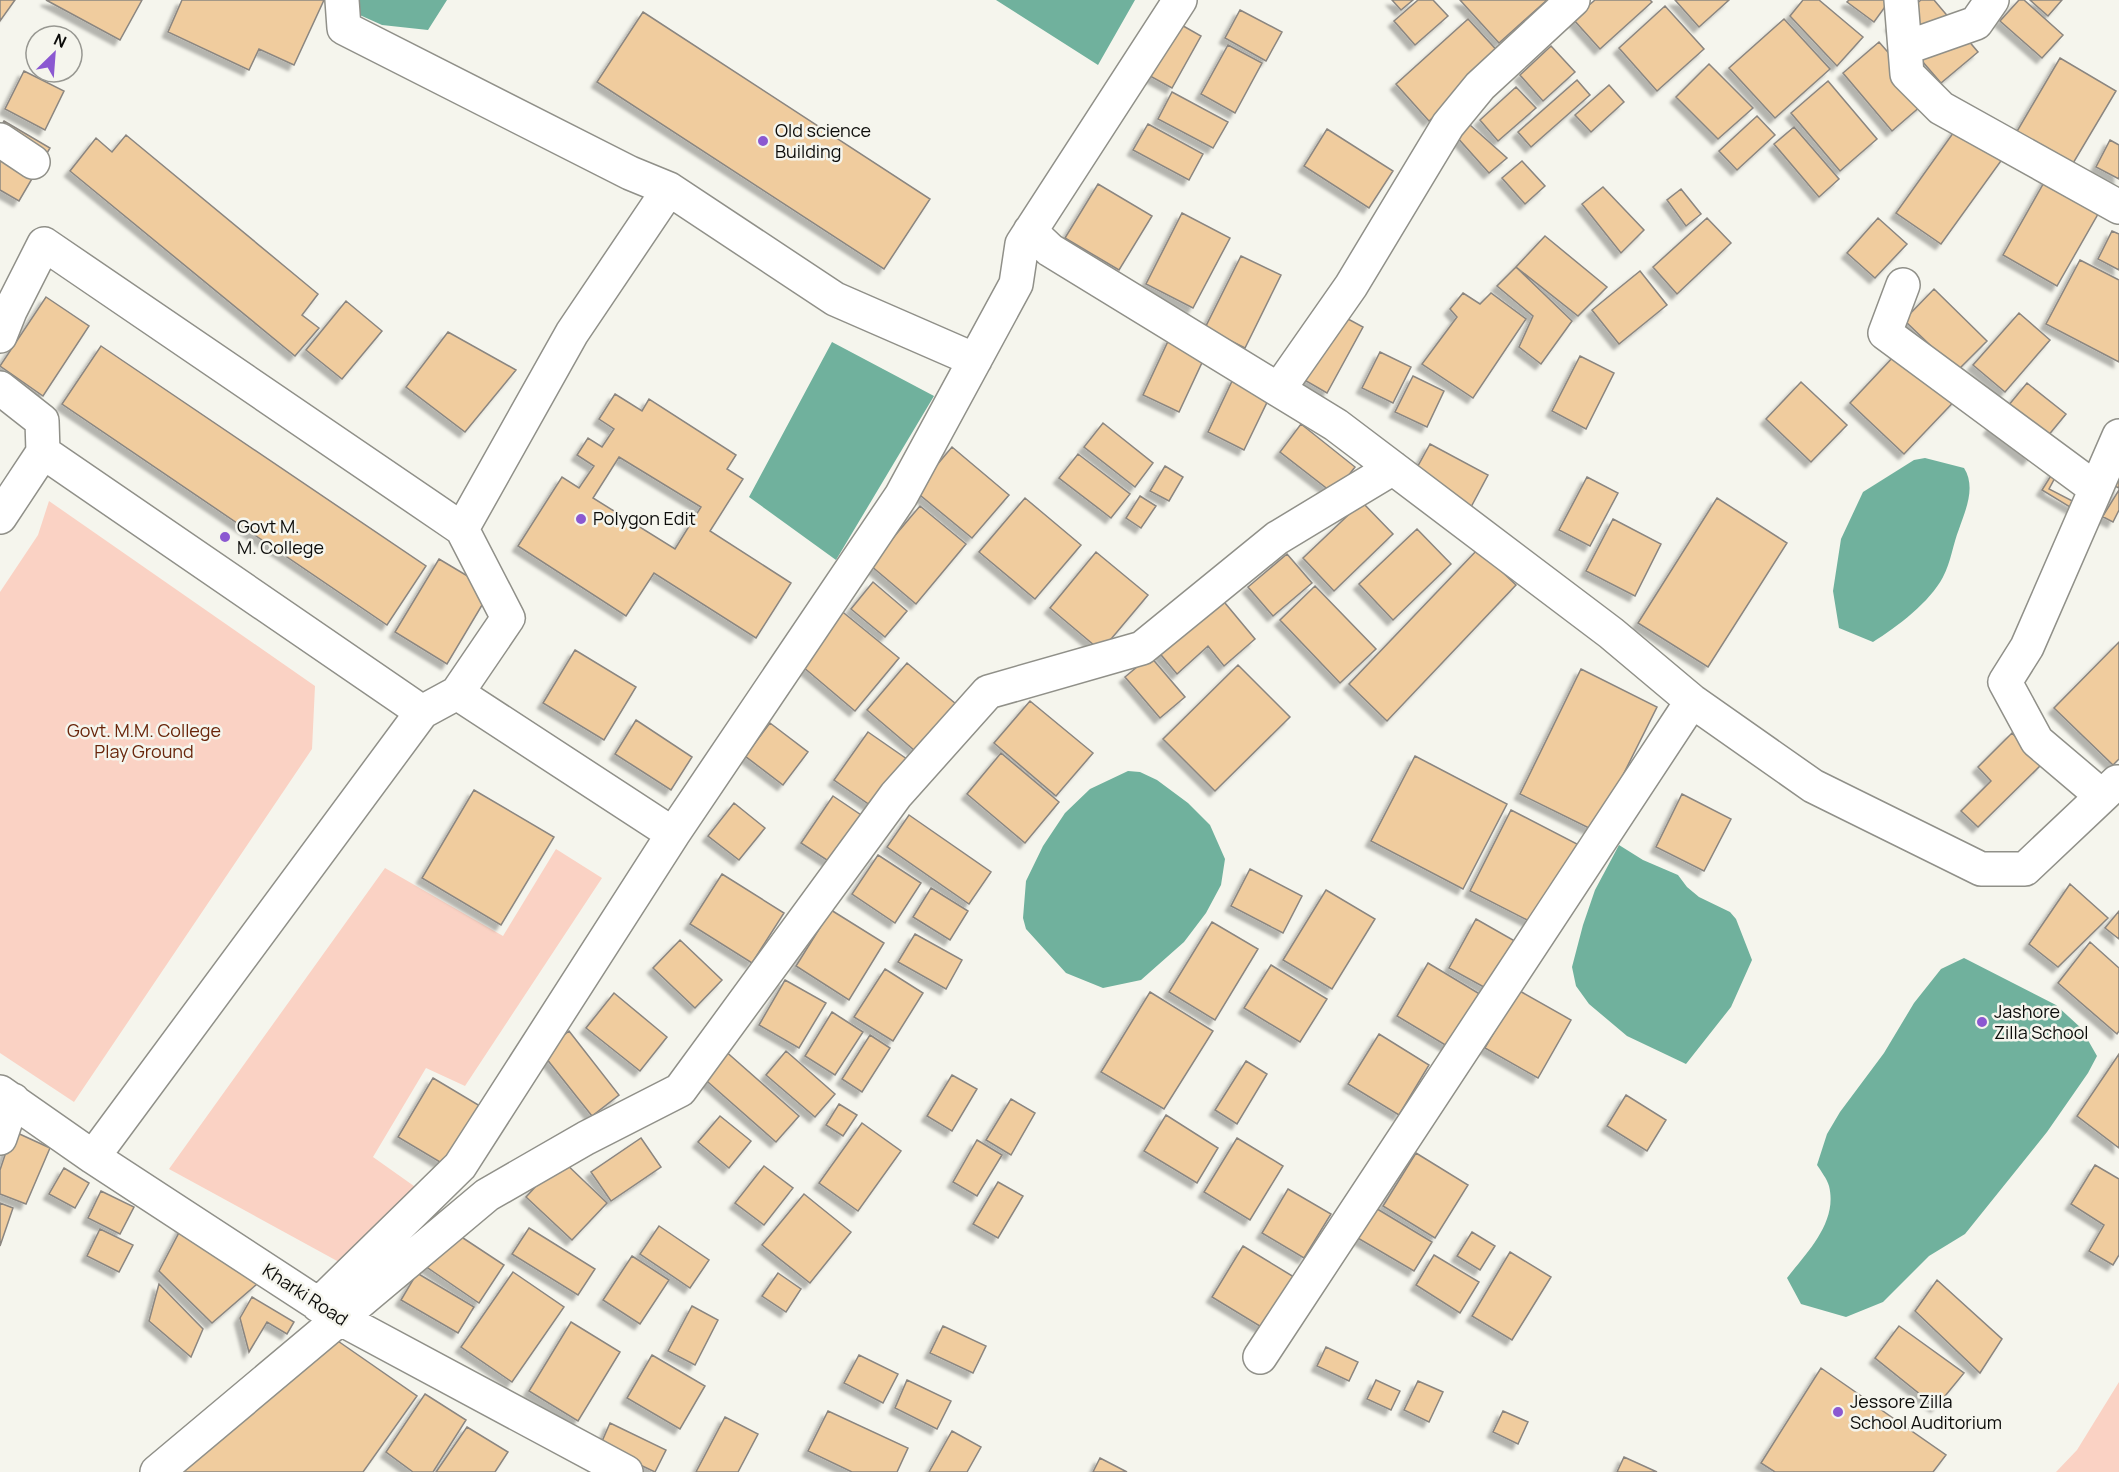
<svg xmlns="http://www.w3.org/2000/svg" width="2119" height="1472" viewBox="0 0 2119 1472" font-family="Manrope,sans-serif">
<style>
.green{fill:#fad2c4}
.water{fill:#70b19d}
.building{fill:#f0cc9e;stroke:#8b8680;stroke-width:1.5;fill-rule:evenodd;filter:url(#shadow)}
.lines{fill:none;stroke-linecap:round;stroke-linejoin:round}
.minor-casing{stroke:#909089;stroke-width:36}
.minor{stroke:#fff;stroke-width:33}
.poi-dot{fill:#8b58d1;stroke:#f5f5ed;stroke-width:2}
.labels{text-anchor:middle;stroke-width:5;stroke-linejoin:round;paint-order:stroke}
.poi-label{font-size:18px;fill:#0c0c0a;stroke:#f5f5ed;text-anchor:start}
.park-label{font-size:18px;fill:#69260b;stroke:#f5f5ed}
.street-label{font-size:18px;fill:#0c0c0a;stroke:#f5f5ed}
</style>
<defs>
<filter id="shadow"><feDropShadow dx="-5.5" dy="5.5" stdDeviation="1.5" flood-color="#0004"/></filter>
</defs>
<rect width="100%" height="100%" fill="#f5f5ed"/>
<!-- green -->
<path class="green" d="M49,501l266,185 -3,63 -238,353 -74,-49v-461l38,-57z
M556,849l46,29 -137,208 -39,-18 -53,89 48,34 -82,71 -170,-93 216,-301 118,68z
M2119,1382v90h-63l21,-22z"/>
<!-- water -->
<path class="water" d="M353,0h94l-19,30 -46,-5 -29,-13z
M996,0h139l-37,65z
M832,342l102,54 -98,164 -87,-63z
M1925,458l39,10c12,19 2,41 -5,61 -6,15 -8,33 -16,48 -13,25 -46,50 -70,65l-34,-14 -6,-37 8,-52 22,-47 51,-32z
M1128,771l12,1 17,8 31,23 22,22 15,34 -4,26 -15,28 -22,29 -43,38 -38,8 -37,-15 -40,-44 -3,-11 3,-37 17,-35 22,-33 25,-24z
M1619,845l24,15 35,15 9,12 12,10 31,15 6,7 16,41 -21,47 -45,57 -59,-28 -38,-32 -13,-18 -4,-19 11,-42 12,-35z
M1964,958l92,47 25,23 16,28 -9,17 -41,59 -82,102 -36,22 -46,46 -37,15 -45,-13 -14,-26c20,-26 51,-56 42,-92 -2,-7 -8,-15 -12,-21l10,-31 13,-22 44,-59 30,-50 27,-34z"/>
<!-- building -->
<path class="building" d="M0,0h15l-15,21z
M46,0h96l-22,40z
M182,0h142l-30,65 -35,-16 -10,21 -81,-38z
M1392,0h21l-12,10z
M1418,0h15l15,16 -33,29 -21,-24z
M1460,0h87l-48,43z
M1595,0h55l2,2 -52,47 -27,-30z
M1675,0h54l-30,27z
M1803,0h16l44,37 -26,29 -47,-50z
M1849,0h41l-16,22 -27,-20z
M1921,0h13l44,52 -37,31 -50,-58z
M2019,0h5l39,35 -21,23 -42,-37z
M2030,0h32l-14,16z
M1665,6l39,43 -47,42 -38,-43z
M1240,10l42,22 -16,29 -41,-23z
M643,12l287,187 -46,70 -287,-187z
M1468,19l34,37 -73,65 -33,-37z
M1784,19l46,50 -55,49 -46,-50z
M1178,23l23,13 -29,52 -22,-12z
M1879,42l50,57 -37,32 -49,-58z
M1228,45l34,18 -27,50 -34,-19z
M1551,46l24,26 -32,29 -23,-26z
M2060,58l56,33 -44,74 -56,-32z
M1709,64l44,44 -35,31 -42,-42z
M24,71l40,20 -19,39 -40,-21z
M1577,80l13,15 -59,52 -13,-15z
M1828,81l49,58 -37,32 -49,-58z
M1609,85l15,17 -33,30 -16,-17z
M1516,87l20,21 -38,33 -18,-21z
M1172,92l56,30 -15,26 -55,-29z
M1966,115l45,32 -70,97 -45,-31z
M1757,116l18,19 -38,35 -18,-19z
M4,121l46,27 -31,53 -19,-11v-62z
M1148,124l55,30 -14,26 -56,-30z
M1470,125l37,33 -18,15 -33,-37z
M1794,127l45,52 -20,18 -45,-53z
M1327,129l66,42 -24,37 -65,-42z
M126,135l192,159 -16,21 17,13 -24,28 -225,-185 26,-33 16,14z
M2110,140l9,5v34l-23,-12z
M1522,161l23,25 -20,18 -23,-26z
M2055,163l55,30 -53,93 -54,-31z
M1098,184l54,32 -33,54 -54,-32z
M1603,187l41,43 -23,23 -39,-49z
M1681,189l20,25 -15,12 -19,-26z
M1182,213l48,25 -37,70 -47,-24z
M1707,218l24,25 -54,51 -24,-27z
M1878,218l29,26 -32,34 -28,-25z
M2112,231l7,3v36l-21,-11z
M1545,236l62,51 -29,29 -62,-49z
M1241,256l40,19 -36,73 -40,-20z
M2080,260l39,20v82l-73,-38z
M1516,267l56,54 -31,43 -22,-17 14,-31 -36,-30z
M1640,271l27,34 -48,39 -27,-34z
M1934,289l53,52 -30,30 -53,-51z
M1463,293l17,11 11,-11 35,26 -53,79 -51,-34 35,-47 -7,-8z
M46,297l43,29 -46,70 -43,-30z
M346,301l36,30 -40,48 -36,-29z
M1337,313l26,14 -36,66 -26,-15z
M2019,313l31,27 -45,52 -32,-27z
M448,332l68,38 -51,62 -59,-45z
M1170,337l36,17 -27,58 -36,-17z
M1910,339l55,51 -61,64 -54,-51z
M101,346l325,220 -39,59 -325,-221z
M1380,352l31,15 -18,36 -31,-15z
M1580,356l34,17 -28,56 -34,-18z
M1413,376l31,15 -17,36 -32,-15z
M1234,377l37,17 -27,56 -36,-18z
M1801,382l46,43 -36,37 -45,-43z
M2027,383l39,31 -38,46 -39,-31z
M615,394l27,17 7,-12 87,56 -9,14 16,10 -33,52 81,52 -35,55 -102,-65 -28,43 -108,-70 44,-69 17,11 15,-22 -17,-11 11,-17 14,9 12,-18 -15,-10zM619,457l82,50 -26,42 -82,-51z
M1103,423l50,40 -18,24 -51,-40z
M1301,424l54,43 -21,27 -54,-42z
M1430,444l58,31 -17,32 -58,-32z
M952,447l57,48 -37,43 -57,-47z
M2067,450l52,32v8l-21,34 -56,-34z
M1078,454l52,40 -19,24 -52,-40z
M2064,461l55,27v22l-6,12 -64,-33z
M1165,466l18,11 -14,24 -19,-10z
M1587,477l31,16 -28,53 -31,-16z
M1140,496l16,10 -15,22 -15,-10z
M1025,498l56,47 -46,54 -56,-47z
M1717,498l70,45 -79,124 -70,-44z
M1362,502l31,32 -59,57 -31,-33z
M920,506l46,38 -50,60 -46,-39z
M1613,519l48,25 -26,52 -49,-25z
M1417,529l34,35 -58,56 -34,-36z
M1478,549l38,36 -129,136 -38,-37z
M1096,552l52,43 -47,56 -51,-43z
M1287,554l25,29 -39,33 -25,-29z
M439,559l52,31 -44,74 -52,-32z
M873,582l34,29 -22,26 -34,-28z
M1315,586l61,63 -36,34 -60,-63z
M1220,597l35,42 -31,27 -16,-20 -31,28 -20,-24z
M839,609l60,49 -44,53 -59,-50z
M2119,642v117l-6,6 -59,-57z
M575,650l61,37 -32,53 -61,-37z
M1150,656l35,41 -25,21 -35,-41z
M907,663l55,46 -41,47 -54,-46z
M1238,665l52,52 -75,74 -52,-52z
M1581,669l76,38 -62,124 -75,-37z
M1030,701l63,52 -37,43 -62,-53z
M636,720l56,37 -21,33 -56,-36z
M770,723l38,29 -25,33 -38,-29z
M868,732l46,32 -34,48 -46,-32z
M2012,733l30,31 -64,63 -17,-16 30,-30 -13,-14z
M1001,753l58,49 -34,41 -58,-49z
M1415,756l92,48 -44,85 -92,-48z
M474,790l80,47 -53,88 -79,-47z
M1682,794l49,25 -27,52 -48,-24z
M833,796l34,23 -31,47 -35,-23z
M734,803l31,25 -26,32 -31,-24z
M1511,810l68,35 -40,81 -69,-35z
M909,815l82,57 -22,32 -82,-57z
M878,855l43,28 -26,40 -43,-29z
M1250,869l52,27 -19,37 -52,-27z
M722,874l62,39 -32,50 -62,-39z
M2070,884l38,34 -50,49 -29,-23z
M931,888l37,23 -18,29 -37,-23z
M1326,890l49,29 -43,70 -49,-29z
M831,910l53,33 -35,57 -53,-34z
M2119,911v28l-14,-11z
M1476,919l44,25 -27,48 -44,-24z
M1212,922l46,27 -43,71 -46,-28z
M915,934l47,26 -16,29 -48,-27z
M680,940l42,40 -27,28 -42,-40z
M2090,942l29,26v63l-2,3 -59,-51z
M1428,963l60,36 -31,53 -60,-36z
M1271,965l56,34 -27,43 -56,-34z
M885,969l38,24 -30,48 -39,-24z
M785,980l41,23 -27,45 -40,-23z
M1518,990l53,30 -33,58 -53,-30z
M1150,992l63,39 -49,78 -63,-37z
M614,993l53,44 -27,34 -54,-43z
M832,1012l31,20 -28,43 -30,-19z
M569,1031l50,64 -27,21 -50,-63z
M1379,1034l50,31 -30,50 -51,-31z
M870,1035l20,13 -28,44 -20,-13z
M723,1049l76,67 -23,26 -76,-67z
M786,1051l49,43 -20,23 -49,-42z
M2119,1054v94l-42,-32z
M1246,1061l21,13 -30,50 -22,-14z
M952,1075l25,14 -25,42 -25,-15z
M433,1078l47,28 -35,59 -47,-28z
M1626,1095l40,25 -19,31 -40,-25z
M1011,1099l24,14 -24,42 -25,-15z
M839,1104l18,11 -14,21 -17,-11z
M1166,1115l52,33 -21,35 -53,-32z
M720,1116l31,25 -22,27 -31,-26z
M862,1123l39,28 -43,60 -39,-28z
M13,1131l37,17 -24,56 -26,-10v-24z
M641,1138l20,29 -50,34 -20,-29z
M1237,1138l46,28 -33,54 -46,-28z
M977,1140l25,15 -25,41 -24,-14z
M1416,1153l52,32 -33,53 -52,-32z
M561,1159l46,44 -35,37 -46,-43z
M2095,1165l24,14v76l-6,10 -24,-14 15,-26 -33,-21z
M764,1166l29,22 -29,37 -29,-22z
M64,1168l25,15 -14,25 -26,-14z
M998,1182l25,14 -25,42 -25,-14z
M1288,1189l43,25 -27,44 -42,-25z
M101,1191l33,16 -14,27 -32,-16z
M804,1194l47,38 -41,51 -48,-38z
M0,1203l13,5 -13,38z
M1374,1207l58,35 -18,29 -58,-34z
M183,1225l74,59 -45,39 -53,-52z
M659,1226l50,34 -19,28 -50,-34z
M529,1228l66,41 -17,26 -66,-41z
M100,1229l33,16 -14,27 -32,-16z
M1472,1232l23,14 -15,24 -23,-14z
M460,1236l44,29 -25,38 -54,-37z
M1243,1246l51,31 -31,51 -51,-31z
M1510,1252l41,25 -39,63 -40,-24z
M1434,1255l45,27 -19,31 -44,-28z
M632,1256l37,24 -29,44 -37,-24z
M513,1272l51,35 -52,75 -51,-35z
M417,1273l57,34 -16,26 -57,-33z
M778,1273l23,16 -15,23 -24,-16z
M1937,1280l65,59 -22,34 -65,-62z
M159,1284l44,45 -12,28 -42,-36z
M252,1297l42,25 -7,12 -20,-12 -18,30 -9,-34z
M692,1306l26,14 -23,45 -27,-14z
M571,1322l49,30 -42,69 -49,-30z
M943,1326l43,20 -13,27 -43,-20z
M1899,1326l65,47 -28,34 -61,-49z
M335,1339l82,57 -54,76h-186z
M1326,1347l32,15 -9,19 -32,-15z
M652,1355l53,31 -25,43 -53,-31z
M859,1355l39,19 -15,29 -39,-20z
M1821,1368l125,87 -13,17h-158l-14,-9z
M907,1380l44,21 -14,28 -42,-21z
M1376,1380l24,11 -9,19 -24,-11z
M1418,1381l25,11 -14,30 -25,-12z
M425,1394l41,26 -33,52h-20l-27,-20z
M828,1411l80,37 -11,24h-45l-44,-21z
M1503,1411l25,11 -10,22 -25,-12z
M725,1417l33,17 -20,38h-42z
M610,1423l56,27 -11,22 -55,-26z
M467,1427l41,25 -13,20h-59z
M952,1431l29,16 -14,25h-38z
M1624,1457l33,15h-40z
M1100,1458l27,14h-34z"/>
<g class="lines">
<!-- minor casing -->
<g class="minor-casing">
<path id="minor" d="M342,0l2,28 286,145 39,16 166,110 140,61
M1901,0l6,74 34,34 178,99
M1905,48l71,-25 16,-23
M0,140l33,22
M1030,231l20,19 286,175 275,208 81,68 121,85 168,83h44l92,-87 2,2
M1903,285l-18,48 211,156
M0,336l10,-25 34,-67 418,285 110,-196 97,-144
M0,388l42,33 1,31 379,260
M1279,389l72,-103 97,-161 32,-39 93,-86
M0,517l43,-65
M462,529l46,89 -51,75 216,141 228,-338 115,-212 6,-40 158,-244
M2090,786l-53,-45 -32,-59 22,-35 92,-211
M0,1092l93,65 248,162 285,153
M0,1138l13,-38
M93,1157l329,-445 35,-19
M318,1305l142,-139 213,-332
M1260,1357l432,-656
M157,1472l330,-277 99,-57 94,-48 216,-295 92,-103 154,-44 135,-110 116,-70"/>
</g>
<!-- minor -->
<use href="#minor" class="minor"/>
</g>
<!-- markers -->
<g class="poi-dot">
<circle cx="763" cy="141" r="6"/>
<circle cx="581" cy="519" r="6"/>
<circle cx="225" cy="537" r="6"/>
<circle cx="1982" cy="1022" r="6"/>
<circle cx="1838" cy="1412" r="6"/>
</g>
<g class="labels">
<!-- poi labels -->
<g class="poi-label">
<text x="775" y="137">Old science<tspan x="775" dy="21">Building</tspan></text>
<text x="593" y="525">Polygon Edit</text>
<text x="237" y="533">Govt M.<tspan x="237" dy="21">M. College</tspan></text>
<text x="1994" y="1018">Jashore<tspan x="1994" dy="21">Zilla School</tspan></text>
<text x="1850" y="1408">Jessore Zilla<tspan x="1850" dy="21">School Auditorium</tspan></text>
</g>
<!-- park labels -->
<g class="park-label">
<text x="144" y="737">Govt. M.M. College<tspan x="144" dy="21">Play Ground</tspan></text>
</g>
<!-- street labels -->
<g class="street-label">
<text transform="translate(305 1295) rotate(33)" y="6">Kharki Road</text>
</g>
</g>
<!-- north arrow -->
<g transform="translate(54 54) rotate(25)"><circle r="28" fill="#f5f5ed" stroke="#989892" stroke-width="1.5"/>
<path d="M0-4.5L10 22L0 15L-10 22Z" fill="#8b58d1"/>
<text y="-9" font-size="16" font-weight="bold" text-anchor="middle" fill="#0c0c0a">N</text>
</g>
</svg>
